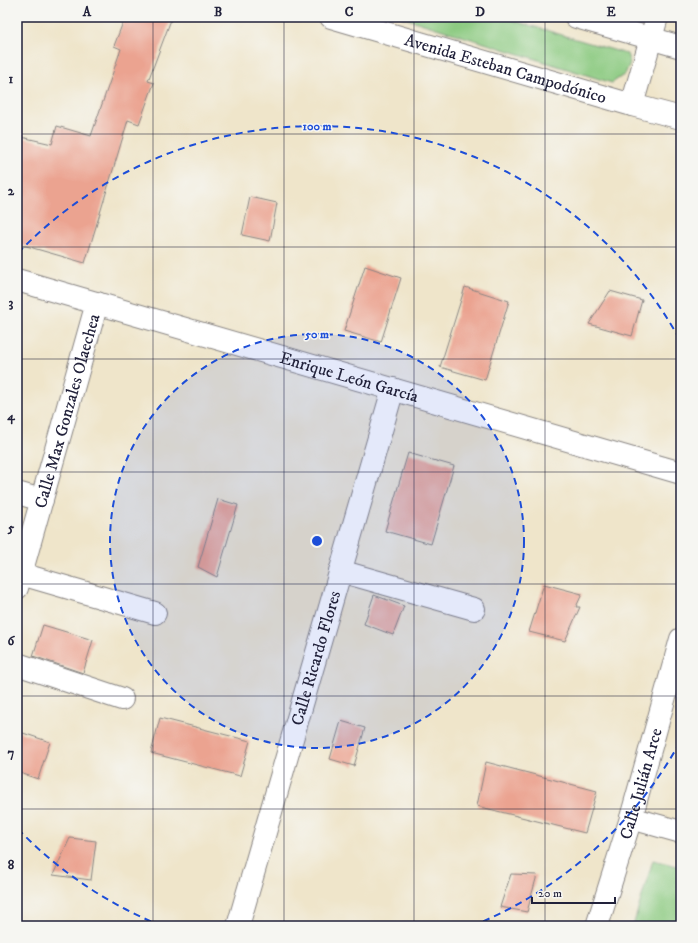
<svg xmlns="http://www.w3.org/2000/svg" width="698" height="943" viewBox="0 0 698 943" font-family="'IM FELL DW Pica',serif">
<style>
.green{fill:#8cca81;stroke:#57765e}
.building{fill:#eba390}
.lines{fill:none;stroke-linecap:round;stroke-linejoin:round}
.minor-casing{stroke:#888482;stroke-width:24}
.minor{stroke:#fff;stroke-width:22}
.grid{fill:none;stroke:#22223b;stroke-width:1;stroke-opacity:0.55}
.ring{fill:none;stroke:#1d4ed8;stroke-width:2;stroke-dasharray:7 5}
.labels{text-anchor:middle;stroke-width:3;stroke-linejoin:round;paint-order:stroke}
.street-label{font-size:17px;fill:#22223b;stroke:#f6f6f2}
.centre{fill:#1d4ed8;stroke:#f6f6f2;stroke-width:2}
.ring-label{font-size:12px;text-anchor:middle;font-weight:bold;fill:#1d4ed8;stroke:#f6f6f2;stroke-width:3;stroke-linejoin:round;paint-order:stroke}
.neatline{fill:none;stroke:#22223b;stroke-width:1.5}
.grid-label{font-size:13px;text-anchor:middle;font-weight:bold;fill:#22223b}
</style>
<rect width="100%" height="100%" fill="#f6f6f2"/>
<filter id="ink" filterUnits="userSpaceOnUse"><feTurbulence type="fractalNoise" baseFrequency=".025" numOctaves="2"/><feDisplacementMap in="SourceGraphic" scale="8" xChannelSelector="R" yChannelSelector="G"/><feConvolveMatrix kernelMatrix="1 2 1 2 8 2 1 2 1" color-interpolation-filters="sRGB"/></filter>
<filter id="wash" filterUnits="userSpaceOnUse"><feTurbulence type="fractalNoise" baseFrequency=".012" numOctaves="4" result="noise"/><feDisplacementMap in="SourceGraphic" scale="16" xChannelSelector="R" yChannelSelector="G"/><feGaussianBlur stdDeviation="0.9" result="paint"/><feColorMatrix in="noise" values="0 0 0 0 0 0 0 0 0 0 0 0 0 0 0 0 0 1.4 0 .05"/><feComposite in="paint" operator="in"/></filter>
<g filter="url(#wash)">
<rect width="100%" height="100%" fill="#efe5ca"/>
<!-- green -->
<path class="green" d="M401,17h100l126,37 3,9 -5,11 -13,9z
M653,860l28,7v59h-48z"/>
<g id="blocks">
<!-- building -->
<path class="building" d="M125,17h47l-24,64 6,2 -15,41 -11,-4 -43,143 -59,-17h-9v-110l35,8 5,-18 34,10 30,-87 -7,-3z
M250,197l27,6 -7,38 -28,-6z
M365,266l36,12 -20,64 -37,-11z
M465,287l44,14 -24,79 -45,-13z
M610,291l32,9 -10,36 -43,-12z
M408,453l46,13 -23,78 -46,-13z
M218,499l20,6 -21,72 -19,-10z
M544,584l38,10 -6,13h4l-15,34 -36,-9z
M374,595l30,11 -11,29 -29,-11z
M43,625l50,15 -10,33 -50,-17z
M160,718l90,23 -10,35 -89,-23z
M341,721l24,7 -11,38 -24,-7z
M17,731l33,11 -12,37 -21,-7z
M486,762l111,29 -12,42 -108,-27z
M70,838l26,3 -5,39 -38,-5z
M511,874l26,1 -10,37 -27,-5z"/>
</g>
</g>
<g filter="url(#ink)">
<use href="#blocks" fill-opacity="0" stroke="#888482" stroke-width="1"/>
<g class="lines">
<!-- minor casing -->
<g class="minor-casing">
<g id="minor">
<path id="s1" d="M331,17l301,88 49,13"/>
<path d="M576,17l105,30"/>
<path d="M632,105l25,-88"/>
<path id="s2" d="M17,280l664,193"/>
<path d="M17,493l25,7"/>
<path d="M340,571l134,38"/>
<path d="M21,574l134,39"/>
<path id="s3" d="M17,588l80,-285"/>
<path d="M17,664l105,35"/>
<path d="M631,818l50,14"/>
<path id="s4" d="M238,926l155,-537"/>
<path id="s5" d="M597,926l34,-108 50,-179"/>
</g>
</g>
<!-- minor -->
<use href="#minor" class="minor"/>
</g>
</g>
<!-- grid -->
<path class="grid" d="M153,17v909M284,17v909M414,17v909M545,17v909M17,134h664M17,247h664M17,359h664M17,472h664M17,584h664M17,696h664M17,809h664"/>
<!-- distance rings -->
<circle cx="317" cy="541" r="207" fill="#1d4ed8" fill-opacity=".12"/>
<g class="ring">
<circle cx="317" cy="541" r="207"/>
<path d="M680 742A415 415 0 0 1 472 926M162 926A415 415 0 0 1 18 829M18 253A415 415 0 0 1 680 340"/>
</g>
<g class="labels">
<!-- street labels -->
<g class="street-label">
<text dy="6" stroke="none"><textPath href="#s1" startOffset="182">Avenida Esteban Campodónico</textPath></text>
<text dy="6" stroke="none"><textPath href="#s2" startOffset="346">Enrique León García</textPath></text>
<text dy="6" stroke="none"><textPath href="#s3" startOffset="184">Calle Max Gonzales Olaechea</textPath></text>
<text dy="6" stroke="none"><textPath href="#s4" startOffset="279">Calle Ricardo Flores</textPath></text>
<text dy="6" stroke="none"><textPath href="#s5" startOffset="149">Calle Julián Arce</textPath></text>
</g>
</g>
<circle cx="317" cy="541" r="6" class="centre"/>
<g class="ring-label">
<text x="317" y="130">100 m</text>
<text x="317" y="338">50 m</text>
</g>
<!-- margin -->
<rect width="698" height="943" fill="none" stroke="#f6f6f2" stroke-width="44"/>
<!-- scale -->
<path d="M532 897v6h83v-6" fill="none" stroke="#22223b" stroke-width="2"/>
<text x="538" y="897" font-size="12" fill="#22223b" stroke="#f6f6f2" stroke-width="3" paint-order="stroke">20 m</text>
<rect x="22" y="22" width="654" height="899" class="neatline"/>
<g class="grid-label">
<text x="87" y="16">A</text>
<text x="218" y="16">B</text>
<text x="349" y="16">C</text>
<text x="480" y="16">D</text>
<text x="611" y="16">E</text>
<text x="11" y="83">1</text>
<text x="11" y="195">2</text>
<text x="11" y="307">3</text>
<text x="11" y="420">4</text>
<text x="11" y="532">5</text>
<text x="11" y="645">6</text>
<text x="11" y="757">7</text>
<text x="11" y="869">8</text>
</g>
</svg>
